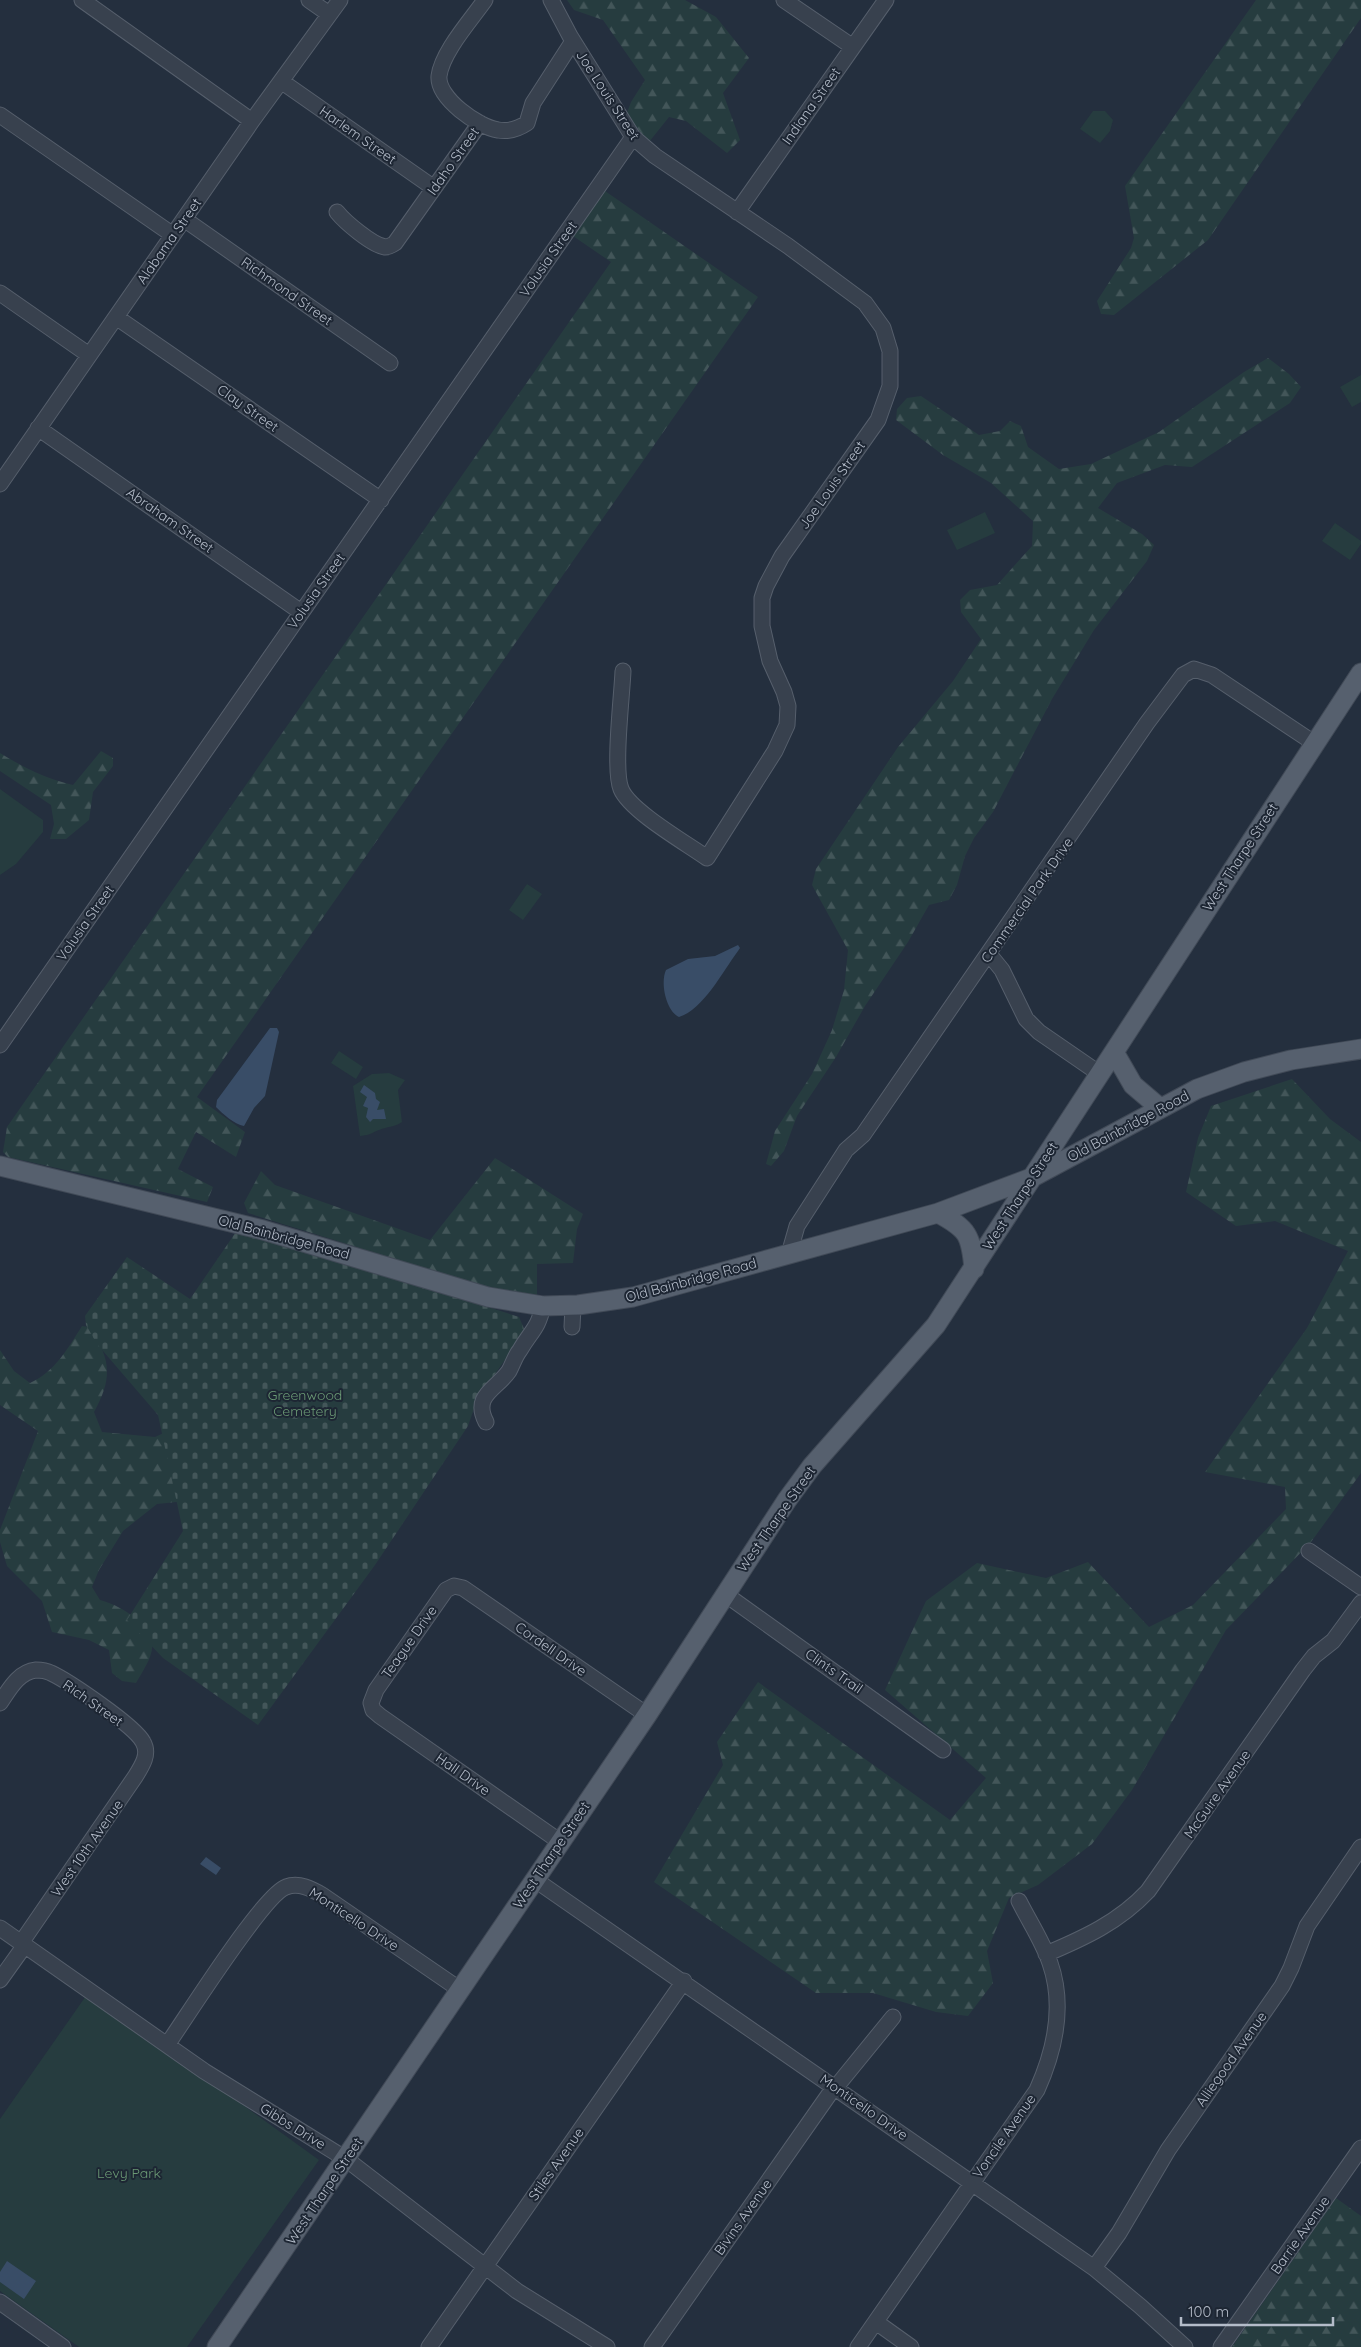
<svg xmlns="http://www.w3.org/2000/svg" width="1361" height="2347" viewBox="0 0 1361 2347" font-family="Quicksand,sans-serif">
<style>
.forest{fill:url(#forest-firs)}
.cemetery{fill:url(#cemetery-stones)}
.green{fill:#263c3f}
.water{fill:#394d67}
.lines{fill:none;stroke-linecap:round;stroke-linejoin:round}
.minor-casing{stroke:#565f6c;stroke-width:17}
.major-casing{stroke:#414a57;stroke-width:21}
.minor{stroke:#38414e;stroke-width:15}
.major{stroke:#56606e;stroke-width:19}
.labels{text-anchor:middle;stroke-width:4;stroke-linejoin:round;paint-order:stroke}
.street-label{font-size:14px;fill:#b4bcc9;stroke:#1d2633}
.park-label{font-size:14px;fill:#6b9a75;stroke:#1d2633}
</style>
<defs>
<pattern id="forest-firs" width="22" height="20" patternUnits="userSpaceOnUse" patternTransform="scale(1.25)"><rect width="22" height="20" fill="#263c3f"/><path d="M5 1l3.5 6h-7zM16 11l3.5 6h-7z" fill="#435659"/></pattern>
<pattern id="cemetery-stones" width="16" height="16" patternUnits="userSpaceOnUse" patternTransform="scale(1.25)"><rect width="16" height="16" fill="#263c3f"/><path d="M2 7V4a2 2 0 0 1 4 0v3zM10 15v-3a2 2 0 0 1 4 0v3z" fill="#435659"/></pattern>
</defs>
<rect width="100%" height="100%" fill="#242f3e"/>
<!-- forest -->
<path class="forest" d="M567,0h118l31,17 33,41 -26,35 17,47 -13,13 -41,-32 -17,-4 -20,25 -23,-27 5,-13 14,-22 -42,-60 -29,-10z
M1256,0h105v18l-153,222 -94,75 -13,-1 -4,-13 34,-53 3,-10 -9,-52z
M605,191l153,106 -561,800 48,35 -9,25 -40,-25 -18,37 35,18 -6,15 -199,-45 -5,-5 4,-25 604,-865 -38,-26z
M1268,358l21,16 12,13 -11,16 -98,64 -27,-2 -48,18 -19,25 44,26 12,11 -7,16 -53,69 -42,69 -59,113 -19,26 -9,18 -8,29 -8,15 -20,5 -21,37 -43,64 -29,51 -39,59 -13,35 -13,15 -5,-2 9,-33 37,-57 20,-44 12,-40 4,-40 -36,-65 4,-16 82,-122 55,-66 28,-42 -20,-27 -1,-12 10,-10 27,-5 35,-39 1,-25 -42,-38 -48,-28 -47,-35 1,-11 10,-11 14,-2 58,39 21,-4 10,-10 11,5 7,21 31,22 32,-5 68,-32 85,-60z
M101,751l12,7v8l-20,26 -4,28 -23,19h-16l4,-15 -3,-19 -51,-34v-18c23,14 46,26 73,32z
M1292,1079l38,40 31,23v331l-50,69 -85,88 -94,160 -40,54 -54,41 -29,13 -22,53 6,32 -25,33 -32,-4 -63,-19h-57l-162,-111 69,-117 -6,-23 41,-60 192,138 36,-42 -101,-88 41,-89 51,-38 69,15 42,-16 61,65 44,-22 93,-96 -1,-22 -80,-15 102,-144 41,-77 -73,-30 -39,5 -50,-34 12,-54 13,-32z
M495,1158l88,56 -6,15 -4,34 -36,1v33l-46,-8 -243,-76 -4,-10 17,-32 14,14 155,55z
M82,1326l7,1c22,31 24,51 5,85l8,20 53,5 13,-6 18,70 -29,3 -34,27 -24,39 -7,17 8,13c17,4 51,23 52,43 2,13 -10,29 -16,40l-14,-2 -10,-8 -3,-23 -20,-10 -37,-8 -10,-31 -35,-35 -7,-24v-12l38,-99 -38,-26v-55l14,21 16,12c25,-11 38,-35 52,-57z
M1336,2198l25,18v131h-129z"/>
<!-- cemetery -->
<path class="cemetery" d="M236,1232l75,18 208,67 6,14 -48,69 -9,26 -93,139 -117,160 -95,-67 -36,-38 56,-89 -25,-116 -61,-71 -11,-19 -1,-9 42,-59 63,42z"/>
<!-- green -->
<path class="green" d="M1093,111h12l8,9 -3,11 -10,12 -20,-14z
M1361,375v27l-9,5 -12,-20z
M985,512l10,21 -38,17 -10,-20z
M1335,523l26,18v3l-11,16 -28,-19z
M0,789l43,31v12l-27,32 -16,11z
M527,884l15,10 -19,26 -14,-10z
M339,1051l24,16 -7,12 -25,-16z
M389,1073l16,7 -7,10 4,32c-9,6 -14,4 -23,8 -8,3 -8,5 -19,6l-7,-50 19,-12z
M88,1993l231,167 -132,187h-108l-79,-56v-172z"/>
<!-- water -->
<path class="water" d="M738,945l2,3 -2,3c-15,20 -35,59 -59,66 -13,-6 -19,-34 -13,-47l22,-11 27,-3z
M270,1028h7l2,4 -14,64 -11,12 -10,18c-10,-2 -21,-12 -28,-19l1,-7z
M364,1085l11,8 1,6 4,3 -3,8 7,-1 2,10h-13l-3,3 -4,-5 2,-9 -5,-2 4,-9 -7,-5z
M206,1857l15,11 -5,7 -16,-11z
M7,2261l29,20 -12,18 -24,-17v-10z"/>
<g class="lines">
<!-- minor casing -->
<g class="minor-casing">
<path id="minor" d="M82,0l170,121
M309,0l20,14
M485,0c-14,20 -43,52 -46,76 -2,22 39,51 59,54 11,2 20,-1 29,-7l6,-20 40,-62
M551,0l19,36 63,101 22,19 133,90 77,57 18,25 7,23v35l-12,34 -96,136 -16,30 -4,12v28l8,35 14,31 4,14 -1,19 -12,26 -68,107c-21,-15 -77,-47 -86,-69 -8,-20 1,-93 2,-118
M784,0l69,47
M281,81l153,107
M0,115l173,120
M337,212c8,10 35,33 48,35 4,0 7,-2 10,-4l85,-120
M737,212l149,-212
M184,219l206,144
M0,293l89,62
M116,317l265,183
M38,428l263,184
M0,484l252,-363 88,-121
M989,954l13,16 24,49 13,13 61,42
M0,1045l633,-908
M789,1254l8,-28 49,-76 17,-15 284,-412 36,-48 11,-6 18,6 102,68
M572,1327l1,-21
M486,1422c-14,-27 11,-33 23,-51 4,-7 6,-15 11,-21 11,-19 18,-21 23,-44
M1309,1551l52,36
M725,1594l218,156
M0,1703c9,-13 18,-31 36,-33 4,0 11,1 15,3 17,8 84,53 92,69 7,12 -1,24 -8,35l-114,166
M559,1841l-179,-125 -7,-6 -2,-7 5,-13 70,-100 8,-4 9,2 184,127
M534,1879l560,389 46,38 45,41
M0,1928l204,143 142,88 171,132 90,56
M1046,1954c38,-16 73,-32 102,-63l155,-221 11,-14 19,-15 28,-38
M0,1980l25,-35
M167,2045c19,-27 96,-150 119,-158 13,-5 26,2 36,8l137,94
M836,2087l57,-70
M1094,2268l25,-35 49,-83 114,-164 9,-18 16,-42 54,-79
M0,2302l63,45
M876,2322l35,25
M429,2347l255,-366
M652,2347l183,-261
M858,2347l179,-257c18,-40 28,-84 13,-127 -7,-21 -21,-42 -31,-62
M1221,2347l140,-199"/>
</g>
<!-- major casing -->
<g class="major-casing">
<path id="major" d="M1114,1052l19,33 27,23
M0,1166l263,64 225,67 55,9 35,-1 55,-8 305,-84 93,-35 166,-89 47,-17 47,-12 70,-11
M938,1213c30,16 33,22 36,56
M217,2347l430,-632 140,-215 25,-34 124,-141 425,-652"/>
</g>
<!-- minor -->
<use href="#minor" class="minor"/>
<!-- major -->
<use href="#major" class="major"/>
</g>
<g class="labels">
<!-- street labels -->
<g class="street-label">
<text transform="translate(608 95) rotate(57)" y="5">Joe Louis Street</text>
<text transform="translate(811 106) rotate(-55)" y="5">Indiana Street</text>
<text transform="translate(358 135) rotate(35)" y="5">Harlem Street</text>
<text transform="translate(453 161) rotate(-55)" y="5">Idaho Street</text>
<text transform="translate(169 241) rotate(-55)" y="5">Alabama Street</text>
<text transform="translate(548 259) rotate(-55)" y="5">Volusia Street</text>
<text transform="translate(287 291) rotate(35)" y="5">Richmond Street</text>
<text transform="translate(248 408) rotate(35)" y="5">Clay Street</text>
<text transform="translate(832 485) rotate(-55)" y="5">Joe Louis Street</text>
<text transform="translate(170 520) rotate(35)" y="5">Abraham Street</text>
<text transform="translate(316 591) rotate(-55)" y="5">Volusia Street</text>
<text transform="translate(1240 857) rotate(-57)" y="5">West Tharpe Street</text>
<text transform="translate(1027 900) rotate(-55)" y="5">Commercial Park Drive</text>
<text transform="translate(85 923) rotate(-55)" y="5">Volusia Street</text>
<text transform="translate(1128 1126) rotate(-28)" y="5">Old Bainbridge Road</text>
<text transform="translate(1020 1196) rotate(-57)" y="5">West Tharpe Street</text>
<text transform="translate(284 1237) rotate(15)" y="5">Old Bainbridge Road</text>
<text transform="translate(691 1280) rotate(-15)" y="5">Old Bainbridge Road</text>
<text transform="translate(776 1519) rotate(-55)" y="5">West Tharpe Street</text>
<text transform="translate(409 1642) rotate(-55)" y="5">Teague Drive</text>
<text transform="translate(551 1649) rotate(35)" y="5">Cordell Drive</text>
<text transform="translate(834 1671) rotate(35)" y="5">Clints Trail</text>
<text transform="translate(93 1703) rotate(35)" y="5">Rich Street</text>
<text transform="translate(463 1774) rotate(35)" y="5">Hall Drive</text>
<text transform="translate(1217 1794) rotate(-55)" y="5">McGuire Avenue</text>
<text transform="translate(87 1848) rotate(-55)" y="5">West 10th Avenue</text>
<text transform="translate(551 1855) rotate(-56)" y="5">West Tharpe Street</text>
<text transform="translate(354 1919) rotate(33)" y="5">Monticello Drive</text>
<text transform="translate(1231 2059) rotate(-55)" y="5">Alliegood Avenue</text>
<text transform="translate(864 2107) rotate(35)" y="5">Monticello Drive</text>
<text transform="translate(293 2126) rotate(32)" y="5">Gibbs Drive</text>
<text transform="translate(1004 2136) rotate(-55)" y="5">Voncile Avenue</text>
<text transform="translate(556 2164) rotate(-55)" y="5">Stiles Avenue</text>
<text transform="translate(324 2191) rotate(-56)" y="5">West Tharpe Street</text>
<text transform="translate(743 2217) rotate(-55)" y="5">Bivins Avenue</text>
<text transform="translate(1300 2235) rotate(-55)" y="5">Barrie Avenue</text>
</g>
<!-- park labels -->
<g class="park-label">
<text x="305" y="1400">Greenwood<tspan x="305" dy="16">Cemetery</tspan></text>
<text x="129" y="2178">Levy Park</text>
</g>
</g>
<!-- scale -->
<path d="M1181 2317v8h152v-8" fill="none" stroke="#b4bcc9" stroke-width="2.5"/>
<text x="1188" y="2317" font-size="15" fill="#b4bcc9" stroke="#1d2633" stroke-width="4" paint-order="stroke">100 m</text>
</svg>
